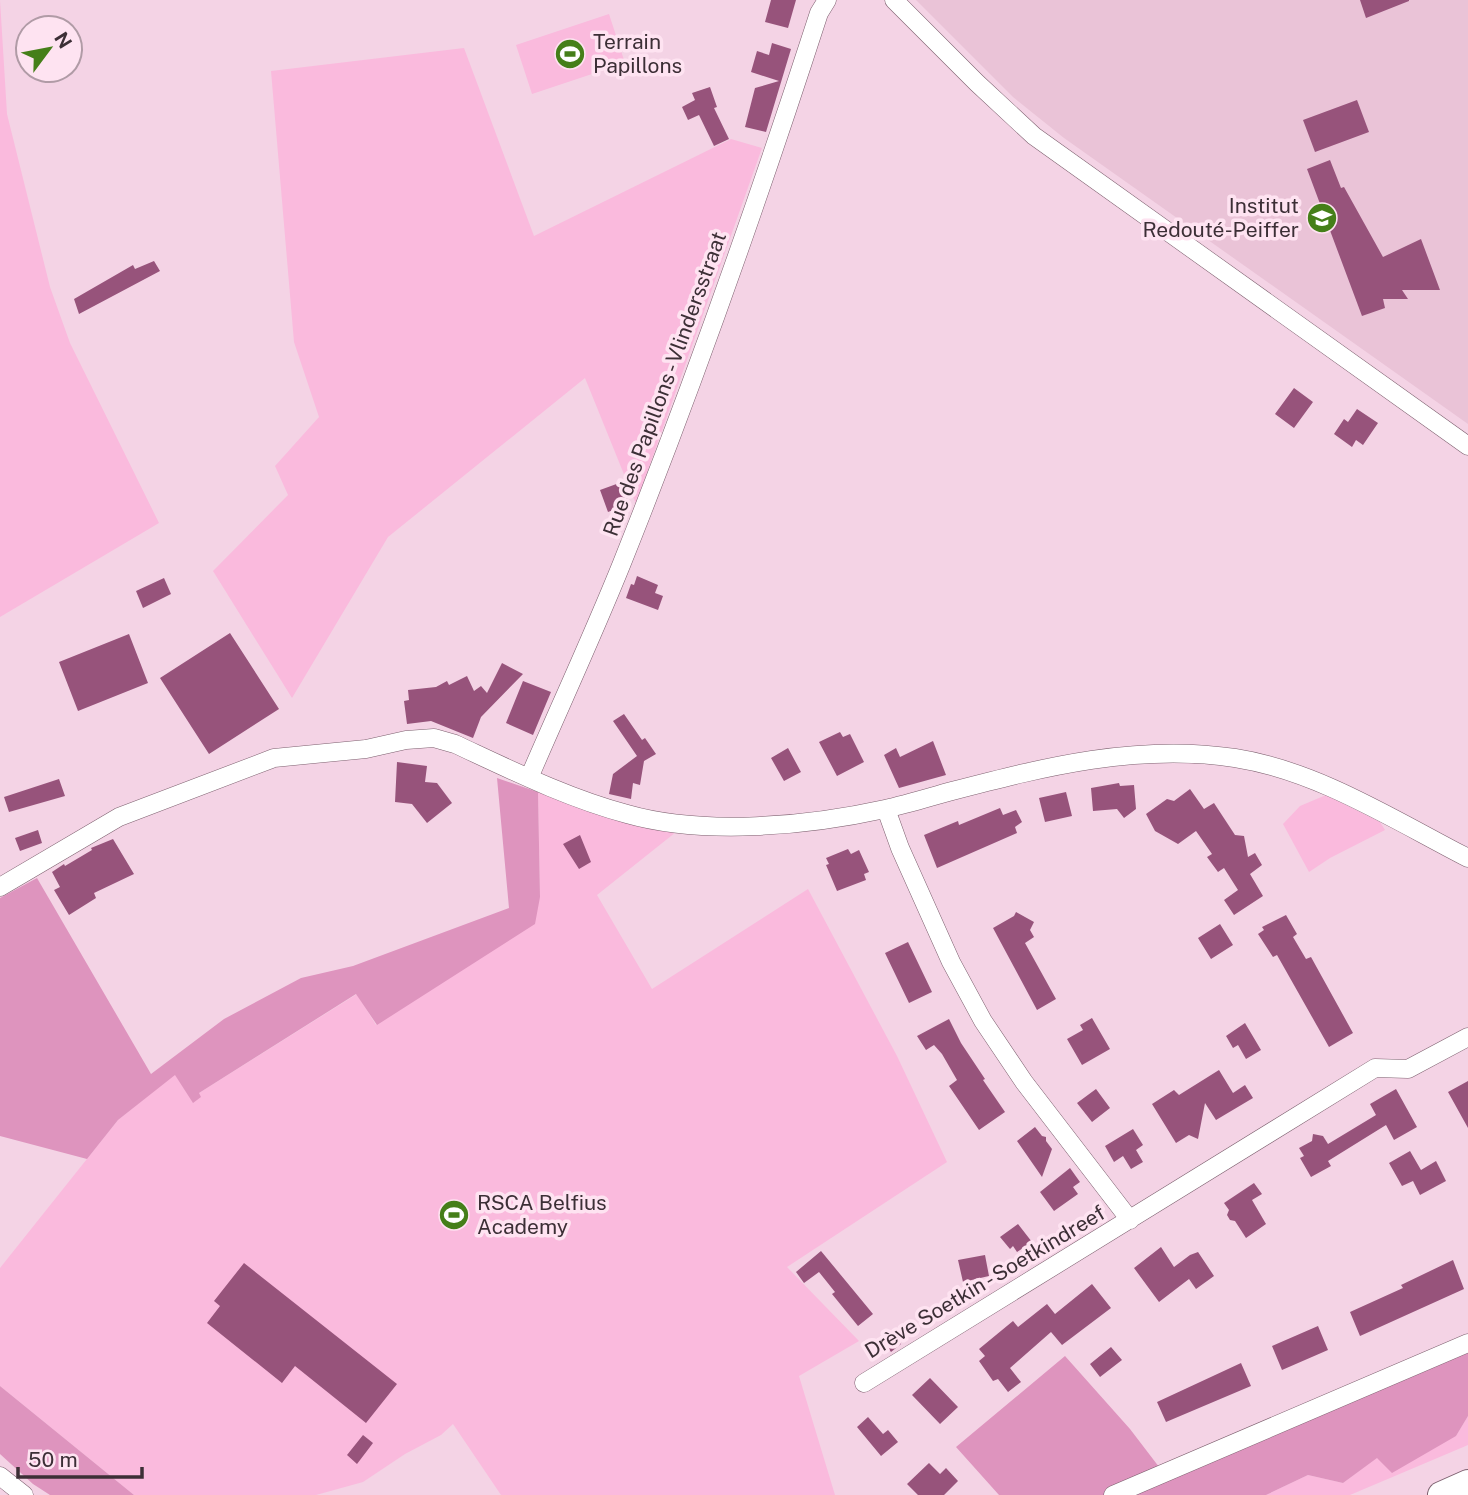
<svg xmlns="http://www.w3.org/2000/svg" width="1468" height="1495" viewBox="0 0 1468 1495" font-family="'Public Sans',sans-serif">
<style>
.built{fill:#eac3d7}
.green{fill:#fabadd}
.forest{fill:#de94be}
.building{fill:#97537b}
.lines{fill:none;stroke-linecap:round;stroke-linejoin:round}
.minor-casing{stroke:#7d606f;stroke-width:19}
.highway-casing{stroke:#7d606f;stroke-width:28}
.minor{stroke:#fff;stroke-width:18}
.highway{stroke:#fff;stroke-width:26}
.labels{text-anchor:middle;stroke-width:7;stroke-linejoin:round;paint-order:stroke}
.poi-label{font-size:21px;fill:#3c2f36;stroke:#fee3f1;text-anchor:start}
.street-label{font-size:21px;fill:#3c2f36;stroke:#fee3f1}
</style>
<rect width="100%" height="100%" fill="#f4d3e5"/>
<!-- built -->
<path class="built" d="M916,0h552v424l-404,-286 -51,-41z"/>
<!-- green -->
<path class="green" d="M0,0l7,114 43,173 20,56 89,180 -159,94z
M609,14l16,49 -93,31 -16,-49z
M464,48l70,188 197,-97 31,9 -126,356 -51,-126 -197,159 -96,161 -79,-127 75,-76 -13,-29 44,-49 -25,-75 -23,-271z
M538,792l72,25 60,11 6,4 -79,63 55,94 156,-100 89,167 50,106 -160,105 72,74 -60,35 36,119h-334l-48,-71 -12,11 -36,19 -42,28 -47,13h-182l-134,-109v-118l118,-148 57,-46 18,28 6,-9 158,-99 19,31 164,-128z
M1326,795l54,27 5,8 -55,28 -21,14 -26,-48 17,-18z
M1468,1416v29l-118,50h-84l42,-20 35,8 34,-26 79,-21z"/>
<!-- forest -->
<path class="forest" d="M497,778l41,14 2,105 -5,27 -158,101 -21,-31 -157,99 2,4 -8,6 -18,-28 -57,45 -31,39 -87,-23v-238l37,-20 114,196 73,-55 77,-41 52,-12 156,-58z
M1468,1349v67l-12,20 -64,37 -15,-15 -34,25 -35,-8 -42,20h-267l-43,-48 109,-91 65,73 39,51z
M0,1386l134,109h-84l-17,-11 -33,-30z"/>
<!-- building -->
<path class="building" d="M771,0h25l-8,28 -23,-6z
M1360,0h49v1l-43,17z
M772,43l19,6 -25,83 -21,-5 10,-39 24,-7 -28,-9 6,-21 12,4z
M710,87l7,20 -3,1 15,31 -15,7 -15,-31 -11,5 -6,-13 13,-7 -3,-7z
M1357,100l12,32 -54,20 -12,-32z
M1330,160l11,28 3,-1 39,70 38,-18 19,51h-38l6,9h-25l2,9 -23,8 -55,-147z
M154,261l6,10 -81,43 -5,-15 59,-34 2,4z
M1294,388l19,14 -19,26 -19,-14z
M1357,409l21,14 -15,22 -7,-5 -4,7 -18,-13 10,-15 4,3z
M622,482l7,22 -21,8 -8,-22z
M637,576l21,9 -3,8 8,3 -5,14 -32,-12 5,-14 3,1z
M164,578l7,16 -28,14 -7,-17z
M230,633l49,76 -70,45 -49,-76z
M129,634l19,49 -70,28 -19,-49z
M502,663l21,11 -42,43 -8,21 -42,-17 -24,3 -3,-23 5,-1 -1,-10 28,-3 11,-6 2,4 18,-9 7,15 7,-5 6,7z
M523,681l28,11 -18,43 -27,-12z
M624,714l18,26 3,-2 11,16 -12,7 -4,24 -7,-2 -2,16 -22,-5 4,-20 24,-18 -24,-35z
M840,732l3,5 7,-3 14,28 -27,14 -18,-34z
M933,741l13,34 -47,13 -15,-33 12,-7 4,9z
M788,748l13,24 -17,9 -13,-23z
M397,762l30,4 -2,16 12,1 15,20 -25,20 -15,-19 -17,-2z
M59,779l6,17 -56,16 -5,-15z
M1119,783l1,3 14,-1 2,24 -12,9 -7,-9 -24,2 -2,-23z
M1190,789l14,20 10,-6 21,32 9,1 4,21 7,-4 7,12 -12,9 13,22 -29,19 -10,-15 14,-10 -14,-22 -6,4 -11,-15 5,-3 -16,-23 -18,13 -23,-13 -9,-17 21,-15 7,2z
M1066,792l6,24 -27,6 -6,-24z
M1000,808l3,7 13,-5 6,12 -7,5 2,6 -80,35 -13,-33 34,-14 1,4z
M38,830l4,13 -22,8 -5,-13z
M580,835l11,27 -12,7 -16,-25z
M113,839l21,35 -40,19 2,5 -27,17 -15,-25 6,-3 -8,-15 12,-8 1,2 27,-16 -1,-2z
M848,849l3,5 8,-4 10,22 -5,2 2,6 -29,11 -11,-26 3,-1 -3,-6z
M1016,912l18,10 -4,8 4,7 -9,6 31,56 -19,11 -44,-82 21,-12z
M1286,915l11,19 -4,3 13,22 5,-2 42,76 -24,14 -52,-92 -4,2 -15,-23 6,-4 -2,-3z
M1220,924l13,21 -22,14 -13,-21z
M908,942l24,50 -23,11 -24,-50z
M1092,1018l18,31 -28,16 -15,-26 16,-9 -3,-5z
M949,1019l12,24 24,36 -2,1 22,32 -26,18 -30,-44 8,-6 -15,-26 -8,-9 -8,5 -9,-14z
M1245,1023l16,27 -15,9 -8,-14 -5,3 -7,-12z
M1219,1070l14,23 12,-8 8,13 -37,22 -11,-17 -7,36 -9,-4 -13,8 -24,-39 22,-14 5,5z
M1468,1081v47l-20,-36z
M1096,1089l14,19 -18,14 -15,-19z
M1396,1089l21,38 -23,13 -8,-15 -58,36 3,5 -20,11 -11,-19 4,-2 -5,-8 13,-7 1,-7 10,2 5,8 48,-29 -6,-11z
M1035,1127l7,9 4,1v4l6,8 -10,28 -25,-36z
M1133,1129l10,16 -7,5 7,12 -12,7 -8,-13 -9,6 -9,-16z
M1410,1151l11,19 15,-9 10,20 -26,14 -7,-14 -11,5 -13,-23z
M1070,1168l10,14 -7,5 5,7 -24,17 -14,-19z
M1254,1183l8,11 -10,6 14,24 -20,14 -11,-17 -5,-1 -3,-5 2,-5 -5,-7z
M1018,1224l14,18 -15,10 -4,-6 -3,3 -10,-12z
M1161,1247l13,20 16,-12 8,-3 16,24 -18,13 -7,-10 -30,23 -25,-34z
M821,1251l52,63 -15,12 -26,-32 3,-2 -16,-20 -15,11 -8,-11z
M985,1255l4,21 -26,6 -5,-22z
M1453,1260l11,29 -104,47 -10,-24 53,-24 -2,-3z
M244,1263l153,121 -31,39 -71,-57 -13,17 -75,-60 13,-17 -6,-5z
M1092,1284l19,24 -49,37 -11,-13 -41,36 11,14 -13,10 -10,-13 -5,2 -14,-20 6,-5 -6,-7 34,-28 5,6 29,-23 8,10z
M1318,1326l10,24 -46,20 -10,-24z
M892,1332l9,12 -10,8 -9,-13z
M1111,1347l11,13 -22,17 -10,-13z
M1241,1363l10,23 -85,36 -9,-20z
M930,1378l28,29 -18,17 -28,-29z
M868,1417l15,17 5,-4 10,12 -17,14 -24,-29z
M363,1435l10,8 -16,21 -10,-9z
M929,1463l11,11 6,-6 12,13 -14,14h-26l-11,-11z"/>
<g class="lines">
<!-- minor casing -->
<g class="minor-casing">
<path id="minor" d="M894,0l83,83 57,53 434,310
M529,778c31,-72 64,-143 93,-215 72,-180 137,-365 197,-550l8,-13
M886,809l14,39 51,114 32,59 41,61 106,138
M0,887l119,-70 155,-59 92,-9 40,-9 28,-2 21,6c56,26 112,54 172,70 77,22 181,12 258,-5 23,-5 45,-12 67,-18 92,-24 187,-48 283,-33 83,13 159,62 233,100
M864,1383l511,-315 33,1 60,-32
M0,1476l24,19
M1113,1495l355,-152"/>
</g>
<!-- highway casing -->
<g class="highway-casing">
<path id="highway" d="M1441,1495l27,-12"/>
</g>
<!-- minor -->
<use href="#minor" class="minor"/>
<!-- highway -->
<use href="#highway" class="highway"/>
</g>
<!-- icons -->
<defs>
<g id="stadium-disc" transform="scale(1.575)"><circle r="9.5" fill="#457f19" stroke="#fee3f1"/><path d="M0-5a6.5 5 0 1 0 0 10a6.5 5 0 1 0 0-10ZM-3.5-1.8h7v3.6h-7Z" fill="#fff"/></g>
<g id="school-disc" transform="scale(1.575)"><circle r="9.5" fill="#457f19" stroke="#fee3f1"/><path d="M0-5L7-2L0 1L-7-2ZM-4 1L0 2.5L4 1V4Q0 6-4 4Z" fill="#fff"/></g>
</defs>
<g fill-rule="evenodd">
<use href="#stadium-disc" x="570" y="54"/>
<use href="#school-disc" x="1322" y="218"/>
<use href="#stadium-disc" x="454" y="1215"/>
</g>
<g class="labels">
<!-- poi labels -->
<g class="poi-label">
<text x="593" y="49">Terrain<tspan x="593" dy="24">Papillons</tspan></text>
<text x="1299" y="213" text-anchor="end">Institut<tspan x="1299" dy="24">Redouté-Peiffer</tspan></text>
<text x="477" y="1210">RSCA Belfius<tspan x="477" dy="24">Academy</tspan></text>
</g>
<!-- street labels -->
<g class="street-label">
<text transform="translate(665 384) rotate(-70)" y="7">Rue des Papillons - Vlindersstraat</text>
<text transform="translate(985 1282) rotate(-31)" y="7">Drève Soetkin - Soetkindreef</text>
</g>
</g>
<!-- north arrow -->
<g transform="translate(49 49) rotate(58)"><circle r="33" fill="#fee3f1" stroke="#b09ba6" stroke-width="2"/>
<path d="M0-5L12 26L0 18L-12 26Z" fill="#457f19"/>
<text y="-10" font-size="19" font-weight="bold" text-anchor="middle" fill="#3c2f36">N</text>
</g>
<!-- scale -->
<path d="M18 1467v10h124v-10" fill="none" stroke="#3c2f36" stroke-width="3.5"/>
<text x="28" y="1467" font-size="21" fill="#3c2f36" stroke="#fee3f1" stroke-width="5" paint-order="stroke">50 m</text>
</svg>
